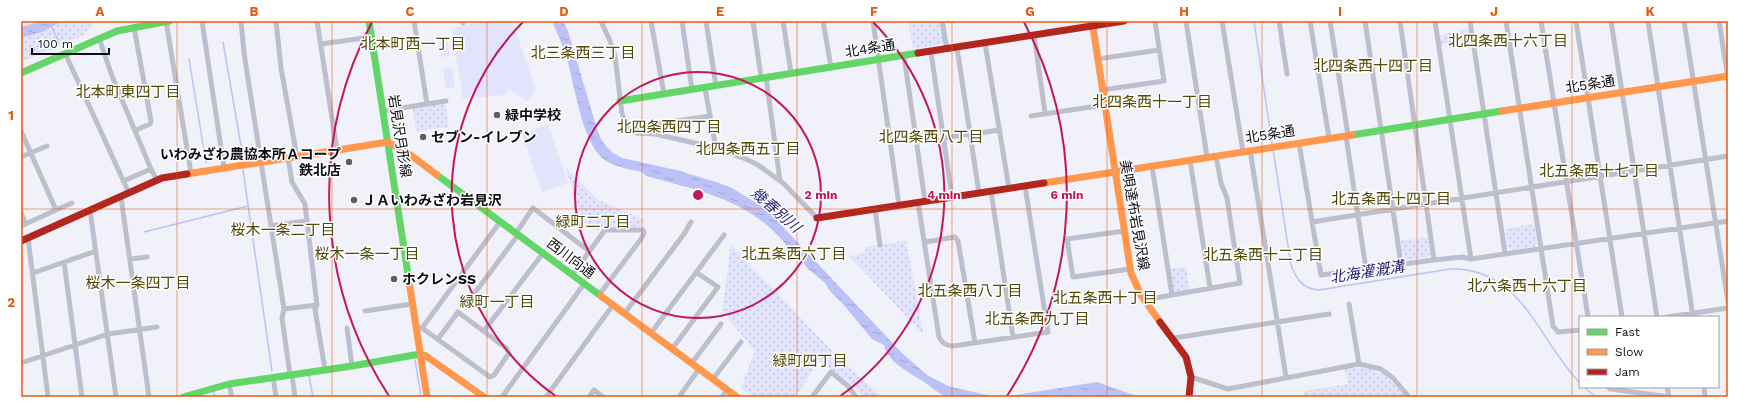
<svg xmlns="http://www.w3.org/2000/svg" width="1749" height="418" viewBox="0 0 1749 418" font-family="'Work Sans','Noto Sans JP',sans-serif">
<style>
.green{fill:url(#green-dots)}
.pitch{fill:#e1e4fc}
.water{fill:url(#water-ripples)}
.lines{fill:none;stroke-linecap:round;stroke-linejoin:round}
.stream{stroke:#bcc1f7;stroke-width:1.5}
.street{stroke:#bdbfcf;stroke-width:5}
.fast{stroke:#63d668;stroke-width:7}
.slow{stroke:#ff974d;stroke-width:7}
.jam{stroke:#b3261e;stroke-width:7}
.grid{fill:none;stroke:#e8590c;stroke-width:1;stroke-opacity:0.55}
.ring{fill:none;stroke:#c2185b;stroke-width:2}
.poi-dot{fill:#5c5d65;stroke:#fff;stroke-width:1.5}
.labels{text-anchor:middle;stroke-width:3;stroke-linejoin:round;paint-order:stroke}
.street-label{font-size:14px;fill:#0c0d15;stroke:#fff}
.poi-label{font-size:14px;font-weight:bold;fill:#0c0d15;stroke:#fff;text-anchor:start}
.neighbourhood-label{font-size:15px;fill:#534907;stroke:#fff}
.water-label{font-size:15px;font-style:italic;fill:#261d70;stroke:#fff}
.centre{fill:#c2185b;stroke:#fff;stroke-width:2}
.ring-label{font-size:12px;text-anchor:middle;font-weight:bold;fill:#c2185b;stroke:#fff;stroke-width:3;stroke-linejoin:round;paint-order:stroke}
.neatline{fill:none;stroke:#e8590c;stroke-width:1.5}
.grid-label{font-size:13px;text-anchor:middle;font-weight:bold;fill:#e8590c}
</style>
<defs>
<pattern id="green-dots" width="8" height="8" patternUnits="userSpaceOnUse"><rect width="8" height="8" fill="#e1e4fc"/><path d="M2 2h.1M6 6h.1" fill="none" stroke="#c0c2d7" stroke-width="1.8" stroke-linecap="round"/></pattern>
<pattern id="water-ripples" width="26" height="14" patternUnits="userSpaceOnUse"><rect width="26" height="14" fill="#bcc1f7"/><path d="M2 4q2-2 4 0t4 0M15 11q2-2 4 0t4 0" fill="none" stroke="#a0a5d3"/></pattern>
</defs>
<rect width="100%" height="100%" fill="#f0f1f9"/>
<!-- green -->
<path class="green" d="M62,21h32l-10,14 -63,27v-24l21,-6z
M908,21h32l4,23 -31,5z
M1470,28l2,13 -33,4 -2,-9z
M445,103l4,24 -33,4 -4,-23z
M565,167l33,33 47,20 -5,7h-35l-10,4 -11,-8z
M1534,224l3,19 -2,4 -23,3 -4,-3 -3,-18z
M1428,237l2,18 -2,2 -24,3 -3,-19z
M906,241l17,91 -1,1 -73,-77 17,-3 -1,-6z
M731,245l106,111 45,41h-20l-10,-13 -33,-23 -24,36h-43l-11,-9 14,-37 -33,-40z
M1186,267l4,24 -17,3 -4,-25z
M964,285l1,8 -31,5 -1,-8z
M1363,367l23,8 20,22h-102v-6l44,-7 -3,-15z"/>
<!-- pitch -->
<path class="pitch" d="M487,21h25l24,69 -9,11 -18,-12 -5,6 -41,4 -11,-68 5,-4z
M447,37l3,19 -9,1 -3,-18z
M452,68l3,19 -9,1 -3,-19z
M548,124l20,59 -26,9 -20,-58z"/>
<!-- water -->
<path class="water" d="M41,21h21l-20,11 -21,6v-11z
M552,21h11l5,10 29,98 4,10 5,7 7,7 9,5 54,12 40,12 16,6 34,21 136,144 25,22 21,11 43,10h18l88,-14 42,15h-192c-10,-4 -17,-12 -26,-17 -13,-8 -34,-19 -37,-35l-12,-6 -29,-35 -13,-13 -5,-8 -18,-15 -7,-11h-5c-36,-55 -90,-65 -149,-81l-4,-4c-13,-3 -29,-5 -40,-14 -21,-19 -28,-78 -37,-106 -4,-11 -9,-21 -13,-31z"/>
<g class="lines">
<!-- stream -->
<path class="stream" d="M1254,21l18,123
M51,26l7,14
M223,42l20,115
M189,59l17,104
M1273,149l18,116c5,14 12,24 28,25l131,-21c72,-2 88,71 130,114
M243,170l29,201
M144,232l104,-26
M415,360l6,37
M309,376l4,21
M1584,387l12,10
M214,392l1,5"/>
<!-- street -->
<path class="street" d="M166,21l25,152
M202,21l22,147
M241,21l3,32 40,256
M276,21l5,47 16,89
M317,21l20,129
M462,21l1,2
M601,21l9,20 5,15 7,58 6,14 9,5 18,1 53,12 38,13 12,6 25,18 34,35
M651,21l13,73
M682,21l10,69
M706,21l10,65
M753,21l8,56
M783,21l8,52
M823,21l8,46
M873,21l26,184
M942,21l5,28
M1186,21l21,136
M1222,21l21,131
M1279,21l8,53
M1310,21l19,117
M1330,21l18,114
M1365,21l36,243
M1400,21l34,239
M1435,21l36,238
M1470,21l35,232
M1506,21l47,305 5,6 22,-2
M1541,21l47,296
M1576,21l46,296
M1611,21l46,296
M1648,21l45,296
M1684,21l44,281
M1719,21l9,58
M134,27l17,94 -1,3 -14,6
M1034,35l11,78
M99,38l13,38 39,93 6,11
M985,43l24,145
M321,44l50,-7
M957,48l22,145
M931,52l21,145
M65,53l64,140
M904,56l21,145
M1097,59l62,-9
M766,77l14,104
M705,88l11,61
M1102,90l62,-9 -9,-60
M427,104l19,-3
M383,111l44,-7 -13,-83
M1031,116l73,-11
M21,131l35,79 -35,16
M633,131l4,-4 73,-11
M1346,136l20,133
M944,138l56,-8
M1299,143l22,132 113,-15 28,-3 9,2 257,-38
M1250,150l36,227
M21,157l26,-11
M288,158l4,24 13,22 12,101 -2,4 10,61
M1190,160l20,128
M1152,166l20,129
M123,181l28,-12
M991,191l22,146
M121,197l28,200
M918,202l21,135c3,6 7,9 14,9l95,-14 -23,-146
M875,209l5,36
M56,210l16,-7
M90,210l26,187
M21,213l5,11
M1312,222l416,-66
M271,226l35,-5
M1124,231l-57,8 6,38 57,-8
M516,233l17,-25 56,43
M28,238l20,159
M925,242l30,-5 3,4 17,102
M131,259l16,-2
M64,262l18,135
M33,273l63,-22
M572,275l33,-45h38l1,3 -3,6 -42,56
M471,298l47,-63
M1144,300l96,-17 -13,-85 -6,-15 -5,-27
M1349,304l10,60
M365,311l47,-7
M624,314l60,-80 7,-12
M1667,317l61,-9
M416,327l6,1 68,49 4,-2 15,-22 -3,-5 -48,-36 -20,27
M347,328l5,38
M422,328l78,-106
M484,331l59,-78
M651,333l73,-98
M1174,338l155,-24
M672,349l46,-62 -22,-15
M21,363l87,-29 49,-7
M692,363l29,-39
M290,375l-8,-57 2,-9 33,-4
M292,375l3,22
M273,377l3,20
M1191,377l37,12 131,-25 22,5 12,9 16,19
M713,379l28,-37
M229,384l3,13
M1608,387l2,2 60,8
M1667,387l2,10
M1704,387l1,10
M502,397l82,-113
M546,397l67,-92
M589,397l5,-7 9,7
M679,397l20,-28
M722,397l5,-7
M812,397l19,-25 17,14 8,11"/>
<!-- fast -->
<path class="fast" d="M369,21l40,260
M21,73l96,-42 52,-10
M620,101l298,-48
M1352,135l150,-24
M437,175l164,121
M183,397l46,-13 123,-18 68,-12 6,2"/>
<!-- slow -->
<path class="slow" d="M1092,21l39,252 10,22 19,27
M1502,111l226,-35
M187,174l201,-32 24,14 25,19
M1044,183l308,-48
M409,281l18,116
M601,296l136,101
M426,356l58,41"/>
<!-- jam -->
<path class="jam" d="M918,53l206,-32
M817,218l227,-35
M21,241l141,-63 25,-4
M1160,322l26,35 5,20 -2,20"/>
</g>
<!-- grid -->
<path class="grid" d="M177,21v376M332,21v376M487,21v376M642,21v376M797,21v376M952,21v376M1107,21v376M1262,21v376M1417,21v376M1572,21v376M21,209h1707"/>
<!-- distance rings -->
<g class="ring">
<circle cx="698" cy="195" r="123"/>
<path d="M557 397A246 246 0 0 1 524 21M872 21A246 246 0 0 1 839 397"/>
<path d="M389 396A369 369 0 0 1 372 22M1024 22A369 369 0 0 1 1007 396"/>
</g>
<!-- markers -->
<g class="poi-dot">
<circle cx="497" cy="115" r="4"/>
<circle cx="423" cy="137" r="4"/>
<circle cx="349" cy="162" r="4"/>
<circle cx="354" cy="200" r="4"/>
<circle cx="394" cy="279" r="4"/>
</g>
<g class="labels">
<!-- street labels -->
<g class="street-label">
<text transform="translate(870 48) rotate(-9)" y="5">北4条通</text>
<text transform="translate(1590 84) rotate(-9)" y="5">北5条通</text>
<text transform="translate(1270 134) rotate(-9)" y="5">北5条通</text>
<text transform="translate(400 136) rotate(81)" y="5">岩見沢月形線</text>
<text transform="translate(1135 215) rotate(80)" y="5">美唄達布岩見沢線</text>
<text transform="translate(571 258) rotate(37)" y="5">西川向通</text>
</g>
<!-- poi labels -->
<g class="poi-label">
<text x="505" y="120">緑中学校</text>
<text x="431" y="142">セブン-イレブン</text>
<text x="341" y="159" text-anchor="end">いわみざわ農協本所Ａコープ<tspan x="341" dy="16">鉄北店</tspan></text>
<text x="362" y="205">ＪＡいわみざわ岩見沢</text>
<text x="402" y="284">ホクレンSS</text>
</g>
<!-- neighbourhood labels -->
<g class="neighbourhood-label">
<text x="1508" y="46">北四条西十六丁目</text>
<text x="413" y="49">北本町西一丁目</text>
<text x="583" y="58">北三条西三丁目</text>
<text x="1373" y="71">北四条西十四丁目</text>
<text x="128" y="97">北本町東四丁目</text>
<text x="1152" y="107">北四条西十一丁目</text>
<text x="669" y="132">北四条西四丁目</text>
<text x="931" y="142">北四条西八丁目</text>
<text x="748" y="154">北四条西五丁目</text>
<text x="1599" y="176">北五条西十七丁目</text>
<text x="1391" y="204">北五条西十四丁目</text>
<text x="593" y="227">緑町二丁目</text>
<text x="283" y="235">桜木一条二丁目</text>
<text x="367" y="259">桜木一条一丁目</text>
<text x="794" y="259">北五条西六丁目</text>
<text x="1263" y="260">北五条西十二丁目</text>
<text x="138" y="288">桜木一条四丁目</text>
<text x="1527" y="291">北六条西十六丁目</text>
<text x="970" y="296">北五条西八丁目</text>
<text x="1105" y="303">北五条西十丁目</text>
<text x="497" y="307">緑町一丁目</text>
<text x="1037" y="324">北五条西九丁目</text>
<text x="810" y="366">緑町四丁目</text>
</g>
<!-- water labels -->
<g class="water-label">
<text transform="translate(776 210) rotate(41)" y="5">幾春別川</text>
<text transform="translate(1367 272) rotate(-9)" y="5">北海灌漑溝</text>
</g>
</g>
<circle cx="698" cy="195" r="6" class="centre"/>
<g class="ring-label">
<text x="821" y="199">2 min</text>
<text x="944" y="199">4 min</text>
<text x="1067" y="199">6 min</text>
</g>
<!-- border -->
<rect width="1749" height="418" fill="none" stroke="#ffffff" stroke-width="44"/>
<!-- legend -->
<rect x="1579" y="316" width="140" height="72" fill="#ffffff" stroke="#9e9ea1"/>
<rect x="1587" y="329" width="20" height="6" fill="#63d668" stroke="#9e9ea1"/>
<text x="1615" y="336" font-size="12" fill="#0c0d15">Fast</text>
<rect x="1587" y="349" width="20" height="6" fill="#ff974d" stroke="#9e9ea1"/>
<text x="1615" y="356" font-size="12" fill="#0c0d15">Slow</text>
<rect x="1587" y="369" width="20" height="6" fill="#b3261e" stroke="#9e9ea1"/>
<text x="1615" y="376" font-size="12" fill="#0c0d15">Jam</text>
<!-- scale -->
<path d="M32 48v6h77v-6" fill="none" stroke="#0c0d15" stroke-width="2"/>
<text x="38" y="48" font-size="12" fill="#0c0d15" stroke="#ffffff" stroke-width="3" paint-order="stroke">100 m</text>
<rect x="22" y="22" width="1705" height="374" class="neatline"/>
<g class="grid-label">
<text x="100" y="16">A</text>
<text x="254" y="16">B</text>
<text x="410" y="16">C</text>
<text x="564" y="16">D</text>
<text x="720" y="16">E</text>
<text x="874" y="16">F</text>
<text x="1030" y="16">G</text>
<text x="1184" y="16">H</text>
<text x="1340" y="16">I</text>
<text x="1494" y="16">J</text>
<text x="1650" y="16">K</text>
<text x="11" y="120">1</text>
<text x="11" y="307">2</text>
</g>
</svg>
